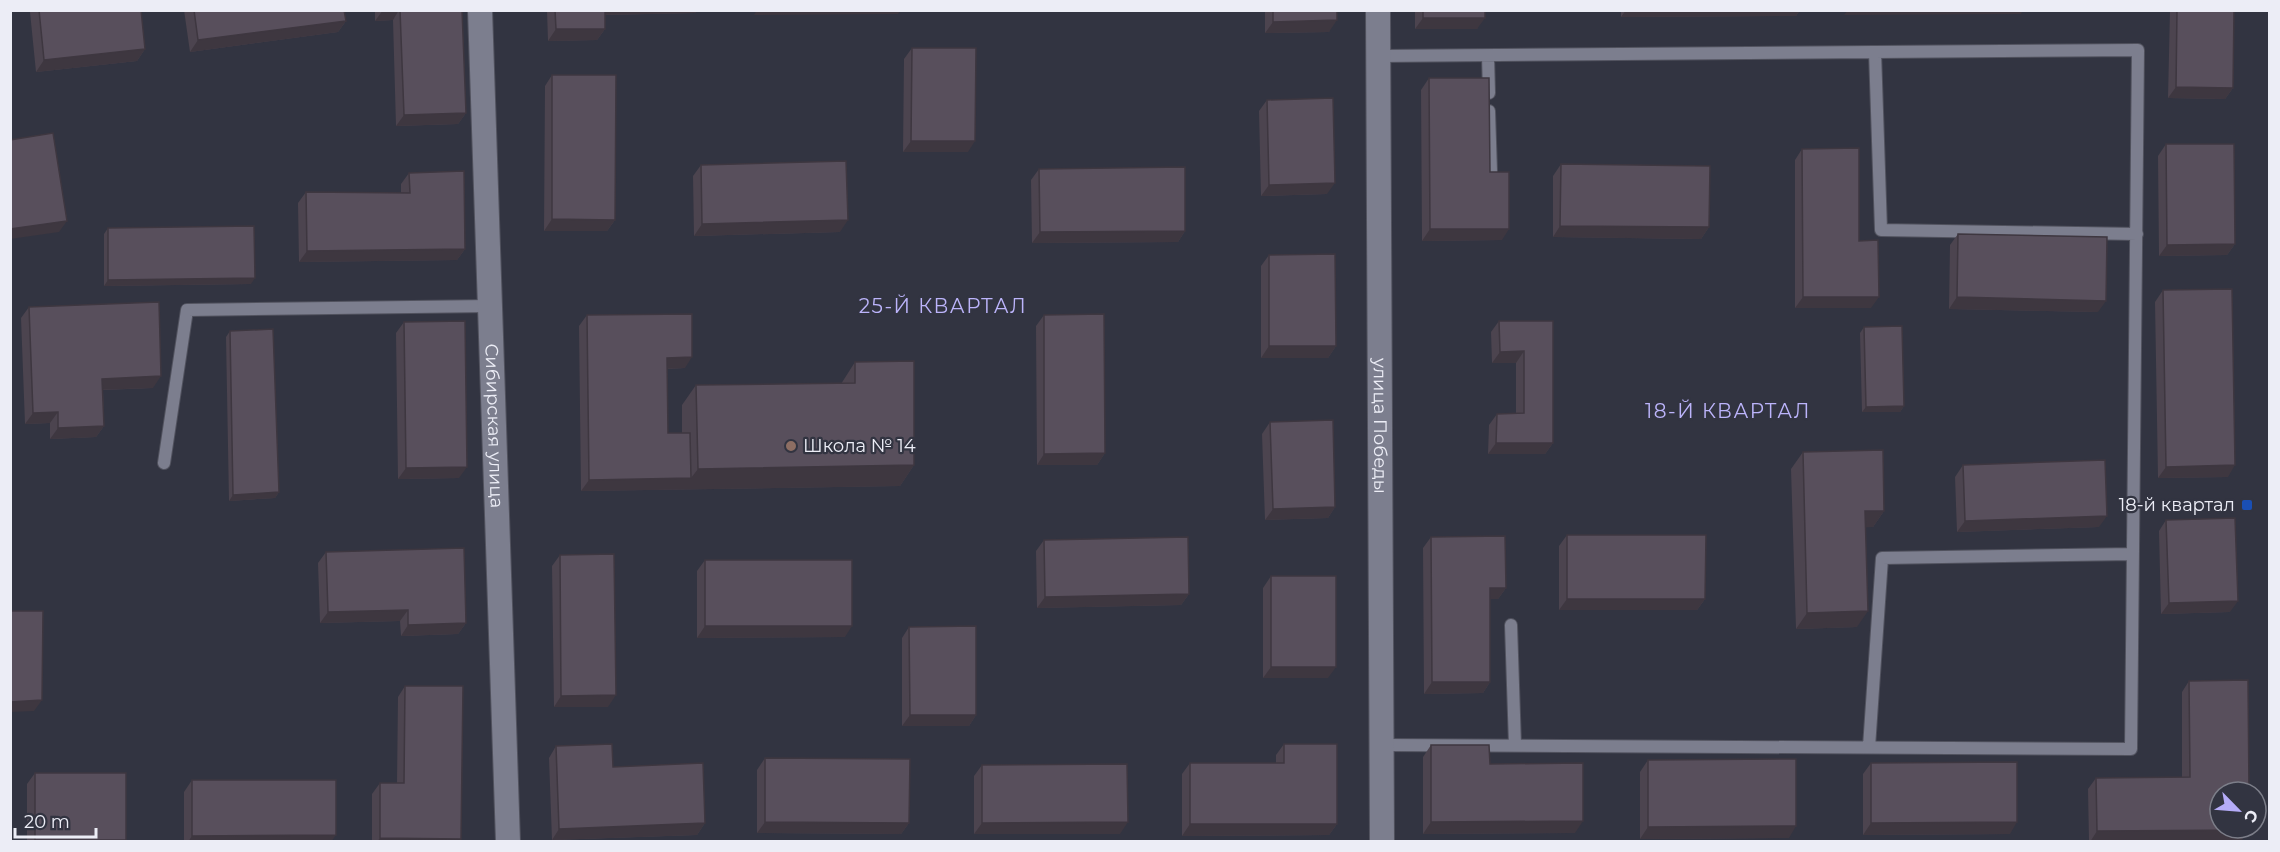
<svg xmlns="http://www.w3.org/2000/svg" width="2280" height="852" viewBox="0 0 2280 852" font-family="Montserrat,sans-serif">
<style>
.lines{fill:none;stroke-linecap:round;stroke-linejoin:round}
.lane-casing{stroke:#51525e;stroke-width:14}
.street-casing{stroke:#51525e;stroke-width:26}
.lane{stroke:#7c7e8e;stroke-width:12}
.street{stroke:#7c7e8e;stroke-width:24}
.wall{fill:#4c444f}
.shaded-wall{fill:#3e3740}
.building{fill:#584f5c;stroke:#3e3740;stroke-width:1.5}
.education-dot{fill:#8d6e63;stroke:#323441;stroke-width:2}
.transit-dot{fill:#1a4fb4;stroke:#323441;stroke-width:2}
.labels{text-anchor:middle;stroke-width:4.5;stroke-linejoin:round;paint-order:stroke}
.street-label{font-size:18px;fill:#ecedf6;stroke:#323441}
.poi-label{font-size:18px;fill:#ecedf6;stroke:#323441;text-anchor:start}
.neighbourhood-label{font-size:20px;letter-spacing:1.5px;fill:#bcb4fb;stroke:#323441}
</style>
<rect width="100%" height="100%" fill="#323441"/>
<g class="lines">
<!-- lane casing -->
<g class="lane-casing">
<path id="lane" d="M1875,52l6,178 256,4
M1378,56l760,-6 -7,699 -750,-4
M1488,56l1,37
M1489,111l2,61
M164,463l23,-153 303,-4
M1511,625l4,120
M1869,747l13,-189 251,-4"/>
</g>
<!-- street casing -->
<g class="street-casing">
<g id="street">
<path id="s1" d="M480,10l28,832"/>
<path id="s2" d="M1378,10l4,832"/>
</g>
</g>
<!-- lane -->
<use href="#lane" class="lane"/>
<!-- street -->
<use href="#street" class="street"/>
</g>
<!-- wall -->
<path class="wall" d="M30,10h111l4,39 -8,12 -101,11 -6,-60z
M184,10h160l2,11 -8,11 -148,20z
M375,10h87l4,103 -8,11 -62,2 -3,-106 -18,1z
M547,10h150l-2,3 -90,2v14l-8,11 -49,1z
M1265,10h72l-8,22 -64,1z
M1415,10h163v2l-93,-1 -8,18h-62z
M1621,10h179l-4,6 -175,1z
M2170,10h64l-1,78 -8,11 -57,-1z
M912,48l56,104h-65l1,-93z
M552,75l63,145 -8,11h-63l1,-145z
M1429,78l61,94 12,68 -80,1 -1,-151z
M1267,100l60,94 -66,2 -2,-85z
M2166,144l69,100 -8,11 -68,1 -1,-100z
M1802,149l69,159h-76v-148z
M1561,164l148,63 -8,12 -148,-2v-61z
M701,165l139,67 -146,4 -1,-60z
M1039,169l146,62 -7,11 -146,1 -1,-63z
M409,173l56,76 -8,11 -158,2 -1,-59 8,-11 95,1v-9z
M108,228l143,56 -147,2v-52z
M1958,234l140,78 -149,-3 1,-64z
M1269,255l67,91 -8,12h-67v-92z
M2163,290l65,187 -70,1 -3,-176z
M29,307l124,81 -50,2 1,36 -8,11 -46,2v-16l-25,1 -4,-106z
M587,315l98,53 -18,1 1,64h14v-28l14,-20 145,-1 14,-22 59,103 -14,21 -319,5 -2,-165z
M1044,315l61,138 -8,12h-60l-1,-139z
M1499,321h54v122l-8,11h-57l1,-29 8,-11h19v-51h-24l-1,-31z
M404,322l55,156 -61,1 -2,-146z
M1864,327l40,79 -4,6h-38l-2,-79z
M230,331l49,161 -4,6 -46,3 -3,-164z
M1270,422l65,85 -7,11 -63,2 -3,-86z
M1803,452l81,59 -11,16h-7l-9,100 -61,2 -5,-160z
M1963,465l136,62 -142,5 -2,-55z
M2166,520l64,92 -69,2 -2,-83z
M1567,535l138,64 -8,11h-138v-64z
M1431,537l75,51 -8,11h-8v83l-7,11 -59,1 -1,-146z
M1044,540l145,54 -8,11 -144,3 -1,-57z
M326,552l140,71 -8,11 -57,2 -1,-15 -80,2 -2,-60z
M560,555l48,152h-54l-2,-141z
M705,560l140,77 -148,1v-67z
M1271,576l57,102h-65v-90z
M909,627l67,88 -7,11h-67v-88z
M2189,681l52,160 -152,1 -1,-53 8,-11 86,-1v-85z
M405,686l56,153 -1,3h-88v-48l8,-11h17l1,-86z
M1284,744l53,80 -8,11 -147,1v-62l8,-11h86v-8z
M1431,745l59,19 85,69 -152,1v-77z
M556,746l57,21 92,56 -8,12 -145,5 -3,-82z
M765,758l144,65 -8,11 -144,-1v-63z
M1648,760l141,78 -149,1v-67z
M1871,763l139,71 -147,1v-61z
M982,765l138,69h-146v-58z
M35,773l91,67 -1,2h-98v-58z
M192,780l139,62h-147v-50z"/>
<!-- shaded-wall -->
<path class="shaded-wall" d="M383,10h16l-6,10 -18,1z
M600,10h97l-2,3 -98,2z
M757,10h144l-3,4 -144,1z
M1046,10h64l-1,2z
M1478,10h100v2l-100,-1z
M1626,10h174l-4,6 -175,1z
M1848,10h175l-2,4 -177,1z
M1423,18h62l-8,11h-62z
M1337,20l-8,12 -64,1 8,-11z
M346,21l-8,11 -148,20 8,-12z
M556,29h49l-8,11 -49,1z
M145,49l-8,12 -101,11 8,-12z
M2176,87l57,1 -8,11 -57,-1z
M466,113l-8,11 -62,2 8,-11z
M911,141h64l-7,11h-65z
M1335,183l-8,11 -66,2 8,-11z
M552,219l63,1 -8,11h-63z
M848,220l-8,12 -146,4 8,-12z
M67,221l-8,11 -49,7v-10z
M1560,226l149,1 -8,12 -148,-2z
M1430,229h79l-7,11 -80,1z
M1185,231l-7,11 -146,1 8,-11z
M2235,244l-8,11 -68,1 8,-11z
M465,249l-8,11 -158,2 8,-11z
M255,278l-4,6 -147,2 4,-6z
M1803,297h76l-8,11h-76z
M1957,297l149,4 -8,11 -149,-3z
M1269,346h67l-8,12h-67z
M1524,351l-8,12h-24l8,-11z
M692,357l-7,11 -26,1 8,-11z
M161,376l-8,12 -59,2 8,-11z
M1904,406l-4,6h-38l4,-5z
M58,412l-8,11 -25,1 8,-11z
M104,426l-8,11 -46,2 8,-11z
M1496,443h57l-8,11h-57z
M1105,453l-8,12h-60l7,-11z
M914,465l-14,21 -319,5 8,-11 102,-2 7,-9z
M2235,465l-7,12 -70,1 8,-11z
M467,467l-8,11 -61,1 8,-11z
M279,492l-4,6 -46,3 4,-6z
M1335,507l-7,11 -63,2 8,-11z
M1865,511h19l-11,16 -19,1z
M2107,516l-8,11 -142,5 8,-11z
M1490,588h16l-8,11h-16z
M1189,594l-8,11 -144,3 8,-11z
M1567,599h138l-8,11h-138z
M2238,601l-8,11 -69,2 8,-11z
M408,610l-8,11 -80,2 8,-11z
M1868,611l-11,16 -61,2 11,-16z
M466,623l-8,11 -57,2 7,-11z
M705,626h147l-7,11 -148,1z
M1271,667h65l-8,11h-65z
M1432,682h58l-7,11 -59,1z
M616,695l-8,12h-54l7,-11z
M42,700l-8,11 -24,1v-10z
M910,715h66l-7,11h-67z
M1583,821l-8,12 -152,1 8,-12z
M765,822l144,1 -8,11 -144,-1z
M1128,822l-8,12h-146l8,-11z
M2017,822l-7,12 -147,1 8,-12z
M705,823l-8,12 -145,5 7,-11z
M1190,824h147l-8,11 -147,1z
M1796,826l-7,12 -149,1 8,-12z
M2249,830l-8,11 -151,1 7,-11z
M336,835l-5,7h-143l4,-6z
M380,838l81,1 -1,3h-83z
M35,840h91l-1,2h-91z"/>
<!-- building -->
<path class="building" d="M39,10h102l4,39 -101,11z
M194,10h150l2,11 -148,19z
M400,10h62l4,103 -62,2z
M555,10h50v19h-49z
M1273,10h64v10l-64,2z
M1423,10h62v8h-62z
M2177,10h57l-1,78 -57,-1z
M912,48h64l-1,93h-64z
M552,75h64l-1,145 -63,-1z
M1429,78h60l1,94h19v57h-79z
M1333,98l2,85 -66,2 -2,-85z
M53,133l14,88 -57,8v-89z
M2166,144h68l1,100 -68,1z
M1859,148v93l19,-1 1,57h-76l-1,-148z
M846,161l2,59 -146,4 -1,-59z
M1561,164l149,2 -1,61 -149,-1z
M1185,167v64l-145,1 -1,-63z
M464,171l1,78 -158,2 -1,-59 104,1 -1,-20z
M254,226l1,52 -147,2v-52z
M1958,234l149,3 -1,64 -149,-4z
M1335,254l1,92h-67v-91z
M2232,289l3,176 -69,2 -3,-177z
M159,302l2,74 -59,3 2,47 -46,2v-16l-25,1 -4,-106z
M692,314v43l-25,1 1,75h22l1,45 -102,2 -2,-165z
M1104,314l1,139 -61,1v-139z
M465,321l2,146 -61,1 -2,-146z
M1499,321h54v122h-57l1,-29 27,-1v-62l-24,1z
M1902,326l2,80 -38,1 -2,-80z
M273,329l6,163 -46,3 -3,-164z
M914,361v104l-216,4 -2,-84 159,-2v-21z
M1333,420l2,87 -62,2 -3,-87z
M1883,450l1,61h-19l3,100 -61,2 -4,-161z
M2105,460l2,56 -142,5 -2,-56z
M2235,518l3,83 -69,2 -3,-83z
M1567,535h139l-1,64h-138z
M1505,536l1,52h-16v94h-58l-1,-145z
M1188,537l1,57 -144,3 -1,-57z
M464,548l2,75 -58,2v-15l-80,2 -2,-60z
M614,554l2,141 -55,1 -1,-141z
M705,560h147v66h-147z
M1271,576h65v91h-65z
M10,611h33l-1,89 -32,2z
M976,626v89h-66l-1,-88z
M2248,680l1,112h-29v36h29v2l-152,1 -1,-53 94,-1 -1,-96z
M405,686h58l-2,153 -81,-1v-55h24z
M612,744l1,23 90,-4 2,60 -146,6 -3,-83z
M1284,744h53v80h-147v-61h94z
M1431,745h58l1,19 93,-1v58l-152,1z
M765,758l145,1 -1,64 -144,-1z
M1796,759v67l-148,1v-67z
M2017,762v60l-146,1v-60z
M1127,764l1,58 -146,1v-58z
M35,773h91v67h-91z
M192,780h144v55l-144,1z"/>
<!-- markers -->
<circle class="education-dot" cx="791" cy="446" r="6"/>
<rect class="transit-dot" x="2241" y="499" width="12" height="12" rx="3"/>
<g class="labels">
<!-- street labels -->
<g class="street-label">
<text dy="6" stroke="none"><textPath href="#s1" startOffset="416">Сибирская улица</textPath></text>
<text dy="6" stroke="none"><textPath href="#s2" startOffset="416">улица Победы</textPath></text>
</g>
<!-- poi labels -->
<g class="poi-label">
<text x="803" y="452">Школа № 14</text>
<text x="2235" y="511" text-anchor="end">18-й квартал</text>
</g>
<!-- neighbourhood labels -->
<g class="neighbourhood-label">
<text x="943" y="313">25-Й КВАРТАЛ</text>
<text x="1728" y="418">18-Й КВАРТАЛ</text>
</g>
</g>
<!-- border -->
<rect width="2280" height="852" fill="none" stroke="#ecedf6" stroke-width="24"/>
<!-- north arrow -->
<g transform="translate(2238 810) rotate(115)"><circle r="28" fill="#323441" stroke="#7c7e89" stroke-width="1.5"/>
<path d="M0-4.5L10 22L0 15L-10 22Z" fill="#b5acf8"/>
<text y="-9" font-size="16" font-weight="bold" text-anchor="middle" fill="#ecedf6">С</text>
</g>
<!-- scale -->
<path d="M15 828v9h81v-9" fill="none" stroke="#ecedf6" stroke-width="3"/>
<text x="24" y="828" font-size="18" fill="#ecedf6" stroke="#323441" stroke-width="4.5" paint-order="stroke">20 m</text>
</svg>
